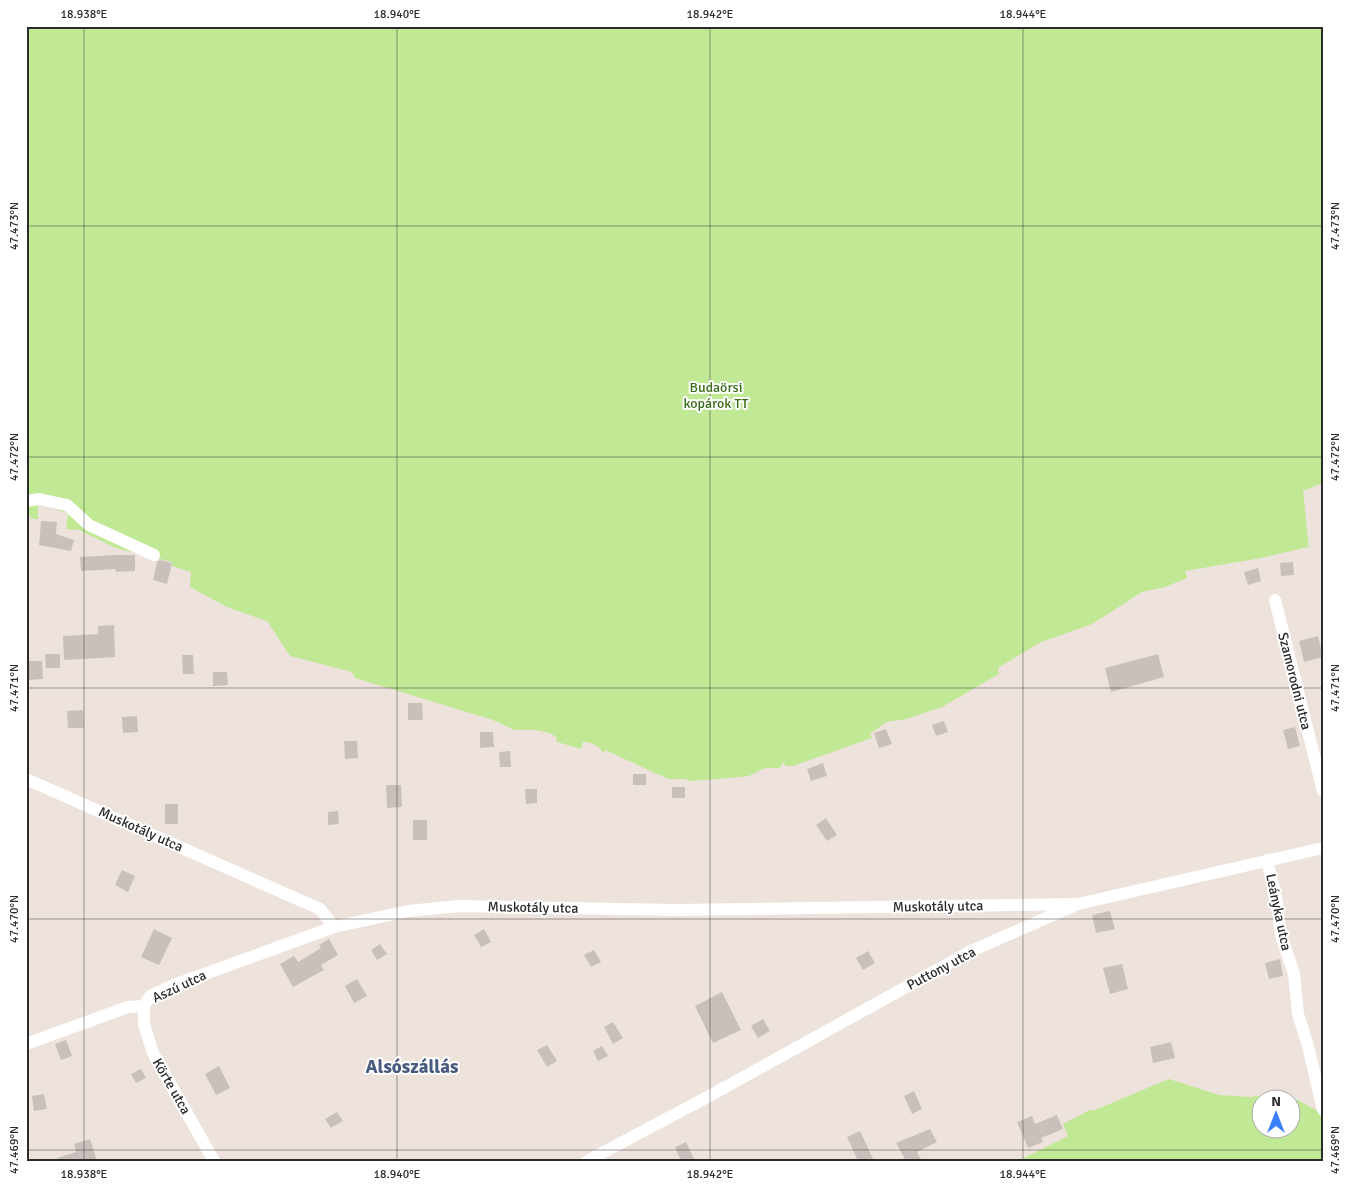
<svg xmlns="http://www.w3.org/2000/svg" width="1349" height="1187" viewBox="0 0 1349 1187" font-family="Signika,sans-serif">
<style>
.green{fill:#c0e895;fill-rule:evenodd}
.building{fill:#c9c0bc}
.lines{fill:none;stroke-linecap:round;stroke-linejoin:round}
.street{stroke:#fff;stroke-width:12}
.ticks{fill:none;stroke:#2b2b2b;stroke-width:1;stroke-opacity:0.45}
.labels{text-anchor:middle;stroke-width:4;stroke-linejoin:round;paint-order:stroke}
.park-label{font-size:14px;fill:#376d16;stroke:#fff}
.street-label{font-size:14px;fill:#2b2b2b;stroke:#fff}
.district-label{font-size:19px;font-weight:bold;fill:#485b7f;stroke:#fff}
.neatline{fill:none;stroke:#2b2b2b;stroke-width:2}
.ticks-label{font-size:12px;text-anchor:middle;fill:#2b2b2b}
</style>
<rect width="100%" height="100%" fill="#eee3dc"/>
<!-- green -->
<path class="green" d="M26,26h1297v457l-20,8 6,58 -1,-2 -47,11 -76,13 2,7 -22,9 -23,5 -50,32 -53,19 -41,25 1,6 -57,33 -35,12 -21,3 -16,12 2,4 -79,28h-7l-3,-4 -3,6h-15l-16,8 -20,2 -38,3 -7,-2h-16l-63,-29 -1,3c-6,-7 -11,-11 -21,-11l-2,7 -24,-7 -1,-5 -6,-4 -15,-3h-21l-21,-10 -138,-42 -3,-6 -62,-16 -23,-35 -38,-13 -39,-21 1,-15 -19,-6v-4l-56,-14 -37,-18 -13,-1 2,-15 -4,-2 -26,-9v16h-7v-3h-5z
M1169,1079l50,16 32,2 22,-3 25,6 25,14v47h-305l50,-25 -5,-12 27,-14h5zM1262,1100h30v30h-30z"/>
<!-- building -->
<path class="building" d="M41,521l16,1 -1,12 18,6 -3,11 -32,-6z
M115,555h20v16l-19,1 -1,-3 -34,2 -1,-14z
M160,560l12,3 -5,21 -14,-4 4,-18z
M1293,562l1,13 -13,1 -1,-13z
M1258,568l3,13 -13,4 -4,-13z
M114,625l1,32 -51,3 -1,-24 35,-2v-8z
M1318,636l5,21 -19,5 -5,-21z
M45,654h15v14h-14z
M1158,654l6,23 -53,15 -6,-24z
M182,655h11l1,19h-11z
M27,661h15l1,18 -15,1z
M213,672h14l1,13 -15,1z
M408,703h14l1,17h-15z
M83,710l1,18h-16l-1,-17z
M137,716l1,16 -15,1 -1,-16z
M944,721l4,11 -12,4 -4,-11z
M1295,727l5,19 -12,3 -5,-19z
M886,729l6,15 -13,4 -5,-15z
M480,732h13l1,15 -14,1z
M344,741h13l1,17 -13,1z
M510,751l1,16h-11l-1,-15z
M823,763l4,13 -16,5 -4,-12z
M633,774h13v11h-13z
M386,785h15l1,22 -15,1z
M672,787h13v11h-13z
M525,789h12v14l-11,1z
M165,804h13v20h-13z
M338,811l1,13 -11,1v-13z
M826,818l11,17 -10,6 -11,-16z
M413,820h14v20h-14z
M122,870l13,6 -7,16 -13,-7z
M1110,911l5,18 -19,4 -4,-18z
M154,929l18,9 -13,27 -18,-8z
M484,929l7,13 -10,5 -7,-12z
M329,939l9,16 -17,10 3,5 -31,17 -13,-23 14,-8 4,6 23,-14 -2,-3z
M380,944l7,10 -10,6 -6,-10z
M594,950l7,12 -10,5 -7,-12z
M868,951l7,12 -12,7 -7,-12z
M1280,959l3,17 -14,3 -4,-16z
M1122,964l6,25 -18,5 -7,-26z
M357,979l10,17 -13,7 -9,-17z
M722,992l19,38 -28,13 -18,-37z
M763,1019l7,12 -12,7 -7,-12z
M613,1022l10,16 -10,6 -9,-17z
M66,1040l6,16 -11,4 -6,-16z
M1171,1042l4,16 -22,5 -3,-16z
M547,1045l10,16 -10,6 -10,-17z
M602,1046l6,10 -10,5 -5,-10z
M219,1066l11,22 -14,7 -11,-21z
M141,1069l5,9 -10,5 -5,-9z
M914,1091l8,18 -10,5 -8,-18z
M44,1094l3,15 -13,2 -2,-15z
M337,1112l6,9 -12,7 -6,-9z
M1057,1115l6,14 -22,9 2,4 -15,6 -11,-26 15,-6 3,8z
M930,1129l7,13 -20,10 5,9h-16l-10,-18z
M860,1131l14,30h-16l-11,-24z
M90,1139l7,22h-40v-3l19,-6 -2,-8z
M686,1142l9,19h-14l-6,-14z"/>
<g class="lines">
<!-- street -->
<path class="street" d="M26,501l13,-2 28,6 22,20 65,30
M1275,600l48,191
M26,779l294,130 14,18
M1267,860l9,37 5,38 13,39 4,40 10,32 15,64
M144,1006l6,-10 24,-11 160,-58 74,-16 52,-5 217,4 401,-6
M144,1006v18l9,29 61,108
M26,1044l102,-37 16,-1
M587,1161l126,-67 258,-143 107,-47 245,-56"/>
</g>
<!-- ticks -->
<path class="ticks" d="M84,26v1135M397,26v1135M710,26v1135M1023,26v1135M26,226h1297M26,457h1297M26,688h1297M26,919h1297M26,1150h1297"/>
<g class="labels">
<!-- park labels -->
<g class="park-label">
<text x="716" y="392">Budaörsi<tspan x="716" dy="16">kopárok TT</tspan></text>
</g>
<!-- street labels -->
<g class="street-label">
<text transform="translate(1295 681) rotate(76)" y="5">Szamorodni utca</text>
<text transform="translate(141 829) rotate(24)" y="5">Muskotály utca</text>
<text transform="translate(938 906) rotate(-1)" y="5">Muskotály utca</text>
<text transform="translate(533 907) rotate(1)" y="5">Muskotály utca</text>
<text transform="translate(1279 912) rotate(78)" y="5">Leányka utca</text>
<text transform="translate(941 968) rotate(-28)" y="5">Puttony utca</text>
<text transform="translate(179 986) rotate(-25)" y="5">Aszú utca</text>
<text transform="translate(172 1086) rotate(60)" y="5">Körte utca</text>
</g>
<!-- district labels -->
<g class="district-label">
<text x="412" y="1073">Alsószállás</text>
</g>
</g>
<!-- border -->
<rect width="1349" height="1187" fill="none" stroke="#ffffff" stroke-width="55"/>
<!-- north arrow -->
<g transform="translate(1276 1114)"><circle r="24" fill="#ffffff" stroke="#aaaaaa"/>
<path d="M0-4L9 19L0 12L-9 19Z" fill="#3880ff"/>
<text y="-8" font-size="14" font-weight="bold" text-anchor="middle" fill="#2b2b2b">N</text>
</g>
<rect x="28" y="28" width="1294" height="1132" class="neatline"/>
<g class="ticks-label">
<text x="84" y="18">18.938°E</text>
<text x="397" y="18">18.940°E</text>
<text x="710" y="18">18.942°E</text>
<text x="1023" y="18">18.944°E</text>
<text transform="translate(14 226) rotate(-90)" y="4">47.473°N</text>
<text transform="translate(1335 226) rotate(-90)" y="4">47.473°N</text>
<text transform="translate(14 457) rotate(-90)" y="4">47.472°N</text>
<text transform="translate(1335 457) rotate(-90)" y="4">47.472°N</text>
<text transform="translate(14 688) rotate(-90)" y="4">47.471°N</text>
<text transform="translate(1335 688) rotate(-90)" y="4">47.471°N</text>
<text transform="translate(14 919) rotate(-90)" y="4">47.470°N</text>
<text transform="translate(1335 919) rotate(-90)" y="4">47.470°N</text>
<text transform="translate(14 1150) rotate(-90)" y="4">47.469°N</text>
<text transform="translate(1335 1150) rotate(-90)" y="4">47.469°N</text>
<text x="84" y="1178">18.938°E</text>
<text x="397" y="1178">18.940°E</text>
<text x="710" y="1178">18.942°E</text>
<text x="1023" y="1178">18.944°E</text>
</g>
</svg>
